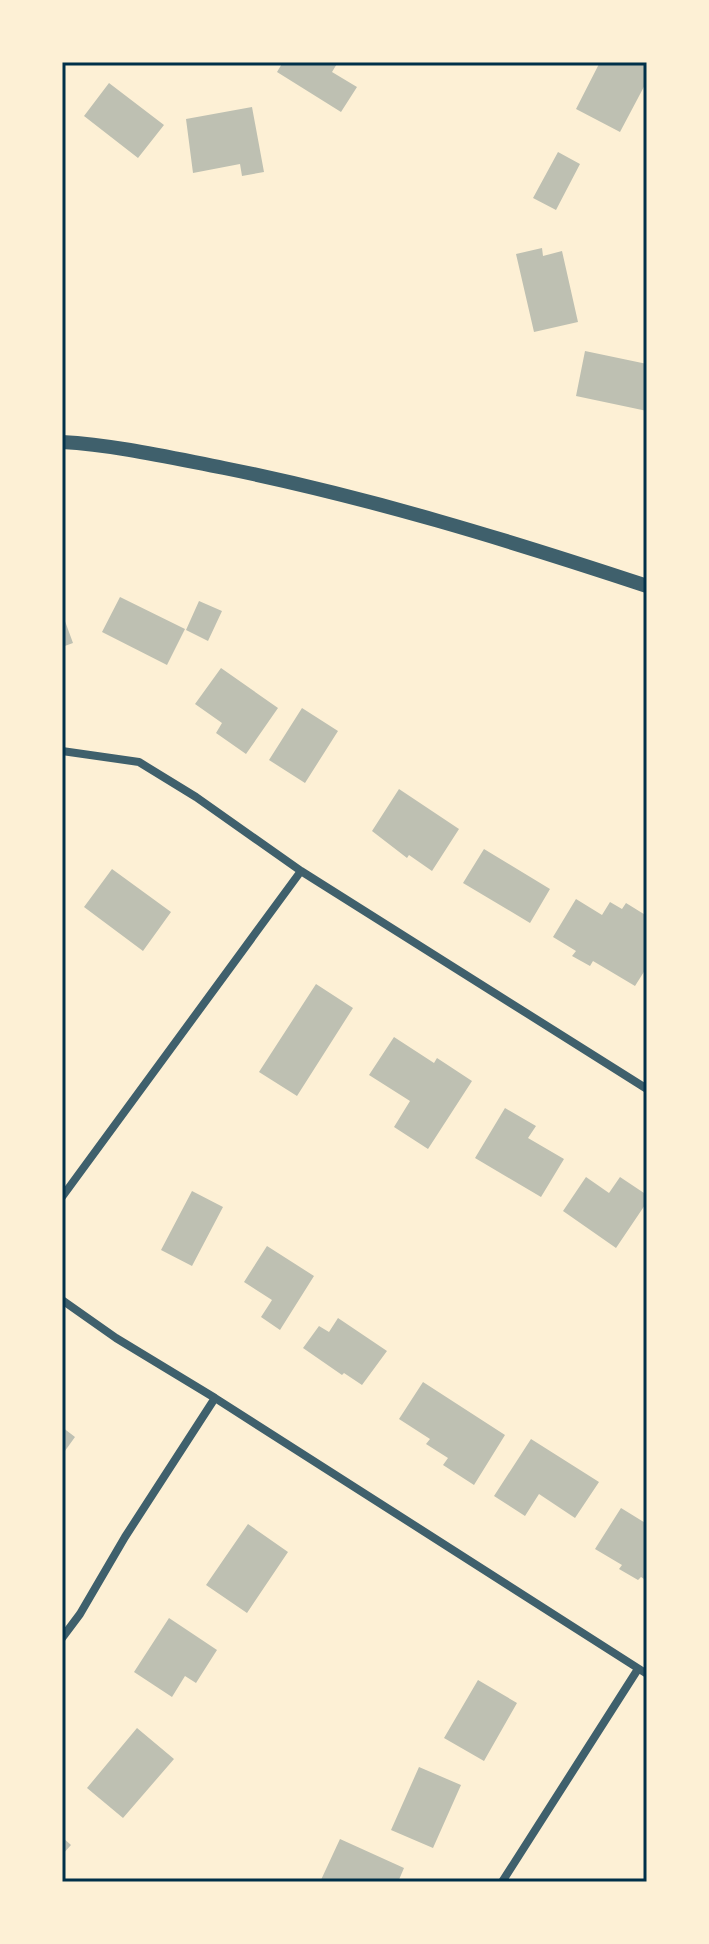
<svg xmlns="http://www.w3.org/2000/svg" width="709" height="1944" viewBox="0 0 709 1944" font-family="'Fira Sans',sans-serif">
<style>
.building{fill:#bec0b2}
.lines{fill:none;stroke-linecap:round;stroke-linejoin:round}
.minor{stroke:#3f606c;stroke-width:8}
.tertiary{stroke:#3f606c;stroke-width:14}
.neatline{fill:none;stroke:#003049;stroke-width:3}
</style>
<rect width="100%" height="100%" fill="#fdf0d5"/>
<!-- building -->
<path class="building" d="M283,62h55l-6,10 25,15 -16,25 -64,-40z
M600,62h47v19l-27,51 -44,-23z
M109,83l55,42 -26,33 -54,-42z
M252,107l12,65 -22,4 -2,-12 -47,9 -7,-54z
M558,152l22,12 -24,46 -23,-12z
M542,248l1,8 19,-5 16,71 -44,10 -18,-78z
M585,351l62,13v47l-71,-15z
M120,597l65,32 -18,36 -65,-33z
M199,601l23,10 -14,30 -22,-11z
M62,613l11,30 -11,4z
M221,668l57,40 -32,46 -30,-21 6,-10 -27,-19z
M302,708l36,23 -33,52 -36,-23z
M399,789l60,40 -27,42 -23,-16 -2,3 -35,-27z
M484,849l66,40 -20,34 -67,-40z
M112,869l59,43 -28,39 -59,-44z
M576,899l26,16 8,-13 12,7 4,-6 21,13v51l-12,19 -42,-25 -3,5 -18,-10 4,-5 -23,-14z
M316,984l37,24 -56,88 -38,-24z
M394,1037l40,26 3,-5 35,23 -44,68 -34,-22 16,-26 -41,-26z
M505,1108l31,18 -8,12 36,21 -23,38 -66,-39z
M586,1177l23,16 11,-16 27,18v7l-31,46 -53,-37z
M192,1191l31,16 -31,59 -31,-16z
M267,1246l47,30 -34,54 -19,-13 11,-17 -28,-18z
M338,1318l49,33 -25,34 -18,-12 -2,2 -39,-27 16,-22 10,6z
M423,1382l82,53 -31,50 -31,-20 5,-7 -22,-14 4,-5 -31,-20z
M62,1427l13,10 -13,18z
M531,1439l68,43 -24,36 -36,-24 -14,22 -31,-20z
M621,1508l26,16v57l-6,-4 -3,3 -19,-11 3,-4 -27,-16z
M248,1524l40,28 -41,61 -41,-28z
M169,1618l48,32 -21,33 -11,-7 -13,21 -38,-25z
M478,1680l39,23 -33,58 -40,-23z
M137,1728l37,31 -51,59 -36,-30z
M419,1767l42,18 -28,63 -42,-18z
M62,1837l9,8 -9,10z
M340,1839l64,29 -6,14h-78z"/>
<g class="lines">
<!-- minor -->
<path class="minor" d="M62,751l77,11 57,35 105,74 346,218
M62,1197l239,-326
M62,1300l54,38 99,60 432,276
M62,1638l18,-24 45,-77 90,-139
M502,1882l136,-213"/>
<!-- tertiary -->
<path class="tertiary" d="M62,442c54,3 110,16 162,26 144,29 284,72 423,118"/>
</g>
<!-- border -->
<rect width="709" height="1944" fill="none" stroke="#fdf0d5" stroke-width="128"/>
<rect x="64" y="64" width="581" height="1816" class="neatline"/>
</svg>
